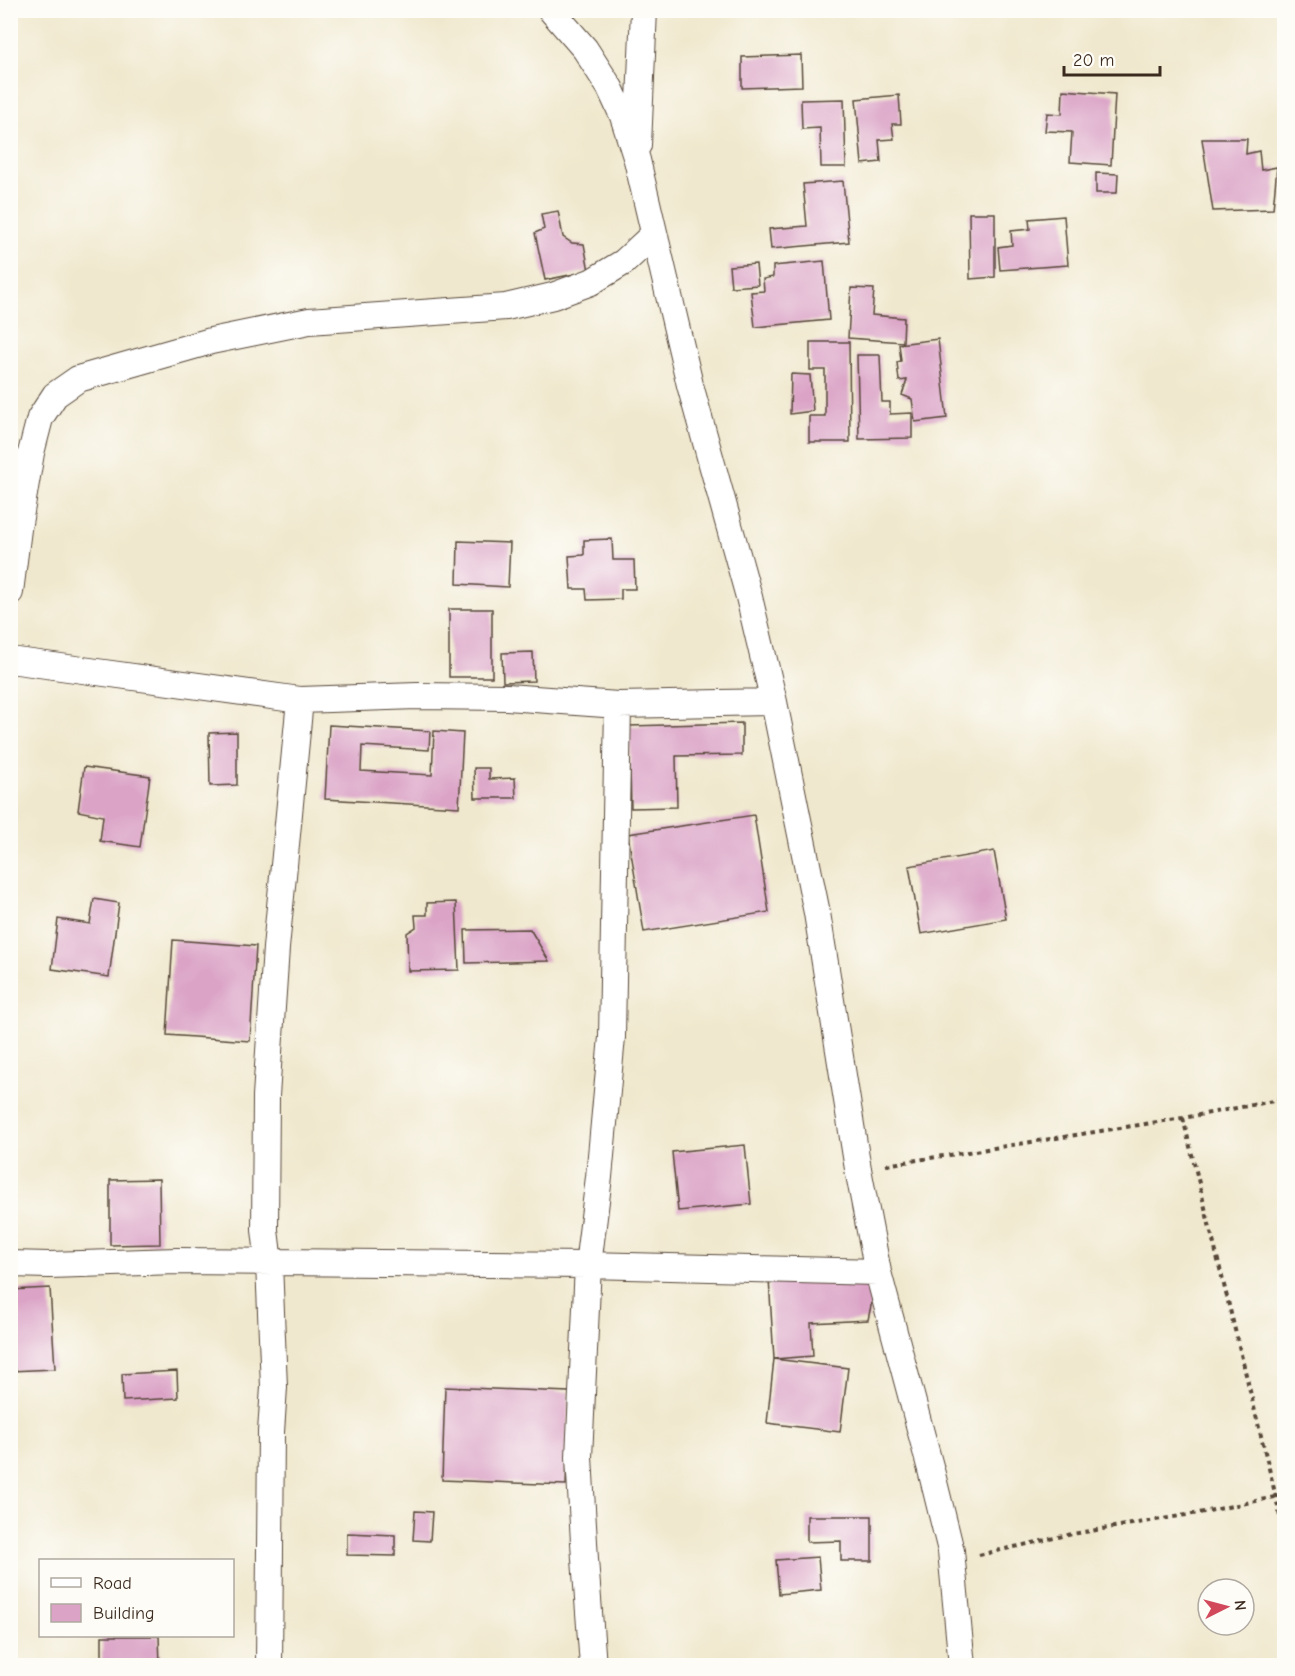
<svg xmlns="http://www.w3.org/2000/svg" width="1295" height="1676" viewBox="0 0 1295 1676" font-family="'Comic Neue',sans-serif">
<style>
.building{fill:#dba4c7}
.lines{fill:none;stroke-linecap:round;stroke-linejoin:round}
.street-casing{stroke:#564638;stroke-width:28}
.path{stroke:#564638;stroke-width:4;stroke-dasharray:4.5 4.5;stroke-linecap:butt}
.street{stroke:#fff;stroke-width:26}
</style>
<rect width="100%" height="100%" fill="#fdfcf7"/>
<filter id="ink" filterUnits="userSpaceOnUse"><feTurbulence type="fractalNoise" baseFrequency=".0167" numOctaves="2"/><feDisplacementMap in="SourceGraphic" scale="12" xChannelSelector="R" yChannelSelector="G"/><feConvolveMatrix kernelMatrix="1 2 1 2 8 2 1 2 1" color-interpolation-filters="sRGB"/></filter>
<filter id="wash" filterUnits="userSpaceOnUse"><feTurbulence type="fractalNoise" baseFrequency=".008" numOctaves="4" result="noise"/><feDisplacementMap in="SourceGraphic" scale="24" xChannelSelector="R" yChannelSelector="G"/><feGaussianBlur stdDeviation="1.35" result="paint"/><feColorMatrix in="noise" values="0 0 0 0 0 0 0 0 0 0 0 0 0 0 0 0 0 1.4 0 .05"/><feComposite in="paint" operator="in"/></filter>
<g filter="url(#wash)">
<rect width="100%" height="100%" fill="#f0e8ce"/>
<g id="blocks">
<!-- building -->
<path class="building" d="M801,55l1,31 -60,2v-31z
M1063,90l52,4 -4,71 -41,-3 2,-30 -27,-1 2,-18 15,1z
M899,95l2,29h-9l2,15 -15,1 2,22 -19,2 -6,-65z
M844,99l2,68h-25l-1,-39 -18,1 -1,-29z
M1202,139h45l-1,15 13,-3 2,19 16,-3 -4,42 -60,2z
M1096,173l22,1 -1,19h-21z
M843,181l6,61 -78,7 -2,-20 38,-3 -4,-42z
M558,211l5,26 9,6 12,1 5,27 -44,9 -10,-47 9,-4 -3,-15z
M969,213h26v64l-25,2z
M1064,216l4,49 -68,5 -2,-23 14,-2 -1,-14 19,-2 -1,-10z
M824,261l5,59 -74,7 -4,-35 13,-1 -1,-12 10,-2v-11z
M756,264l2,21 -27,2 -2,-21z
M851,288l23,1 -2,26 32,3 -1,24 -55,-4z
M938,339l9,79 -32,4 -3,-23 -10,-4 5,-15 -8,1 -2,-19 4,-1 -2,-17z
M810,342h39l1,100h-41v-26h16v-46h-15z
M857,355h23l2,47h8v12l22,-1v25l-53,1z
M791,374l19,1 3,36 -23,3z
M612,539l1,21h21l1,29h-14v10l-34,1 -1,-11h-15l-2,-33 15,-1v-15z
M458,541l52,2 -2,44 -51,-3z
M449,609h43v68h-43z
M533,652l1,29 -31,1 -1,-29z
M742,723v32l-66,1 1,51 -46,1 -2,-82z
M329,725l101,6 -1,19 -67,-4 -1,25 71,4 2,-44 29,2 -4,74 -134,-8z
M237,732v53l-27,1 -1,-53z
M84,767l66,9 -10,71 -40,-6 3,-25 -25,-5z
M474,768h15v11l26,-1 1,20h-41z
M754,815l15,97 -125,20 -16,-98z
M994,851l12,68 -85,15 -12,-68z
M94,899l25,4 -10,74 -57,-8 6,-50 32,5z
M456,902l3,68 -51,1 -1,-38 9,-6 -1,-12h12v-12z
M530,929l19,32 -83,2 -1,-33z
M173,940l83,6 -6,95 -83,-6z
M745,1145l6,59 -73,7 -6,-59z
M159,1179l1,65 -50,1v-65z
M878,1272l-10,48 -57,3 2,33 -39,3 74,9 -8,64 -73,-9 7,-64 -5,-80z
M50,1288l5,81 -45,2v-81z
M177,1371l1,27 -55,3 -1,-27z
M445,1387l124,5 -3,93 -124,-5z
M415,1511l17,1 -2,29 -17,-1z
M807,1516h65v45h-31v-20l-34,1z
M347,1533l48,2v21l-48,-1z
M818,1557l3,33 -42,4 -3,-34z
M102,1636h57l1,30h-58z"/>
</g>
</g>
<g filter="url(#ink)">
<use href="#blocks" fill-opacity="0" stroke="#564638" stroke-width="1.5"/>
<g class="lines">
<!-- street casing -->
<g class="street-casing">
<path id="street" d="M551,10l34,39 25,39 13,28 14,44 53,225 59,212 25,105 43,211 41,256 20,103 53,198 20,81 11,115
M638,145l6,-135
M10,592l8,-63 13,-76 9,-35 15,-23 23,-16 133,-38 98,-20 197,-14 47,-11 38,-14 33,-20 29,-27
M10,660l290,40 117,-4 90,1 111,8 156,-3
M10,1264l39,1 128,-4 411,4 290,7
M269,1666l2,-234 3,-45 -5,-124 -4,-33 1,-134 10,-148 24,-248
M593,1666l-8,-107 -6,-102 9,-192 11,-88 13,-140 6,-332"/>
</g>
<!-- path -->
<path class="path" d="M1183,1118l93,379 8,39
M886,1165l297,-47 101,-19
M979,1555l93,-21 132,-22 80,-17"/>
<!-- street -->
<use href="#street" class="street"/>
</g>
</g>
<!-- margin -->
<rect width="1295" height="1676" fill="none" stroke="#fdfcf7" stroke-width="36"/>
<!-- legend -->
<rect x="39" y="1559" width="195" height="78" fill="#fdfcf7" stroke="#afa8a0" stroke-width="1.5"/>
<rect x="51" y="1578" width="30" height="9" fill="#ffffff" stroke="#afa8a0" stroke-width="1.5"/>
<text x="93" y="1589" font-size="18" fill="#3b2a1e">Road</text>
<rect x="51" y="1604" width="30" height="18" fill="#dba4c7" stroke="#afa8a0" stroke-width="1.5"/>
<text x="93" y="1619" font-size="18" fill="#3b2a1e">Building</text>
<!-- north arrow -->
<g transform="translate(1226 1607) rotate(84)"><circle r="28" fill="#fdfcf7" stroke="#afa8a0" stroke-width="1.5"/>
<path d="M0-4.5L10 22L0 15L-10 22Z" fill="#d1495b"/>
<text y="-9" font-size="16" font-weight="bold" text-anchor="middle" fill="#3b2a1e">N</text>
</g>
<!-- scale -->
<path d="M1064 66v9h96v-9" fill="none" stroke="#3b2a1e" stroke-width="3"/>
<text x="1073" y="66" font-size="18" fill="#3b2a1e" stroke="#fdfcf7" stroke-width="4.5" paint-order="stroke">20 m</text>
</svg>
